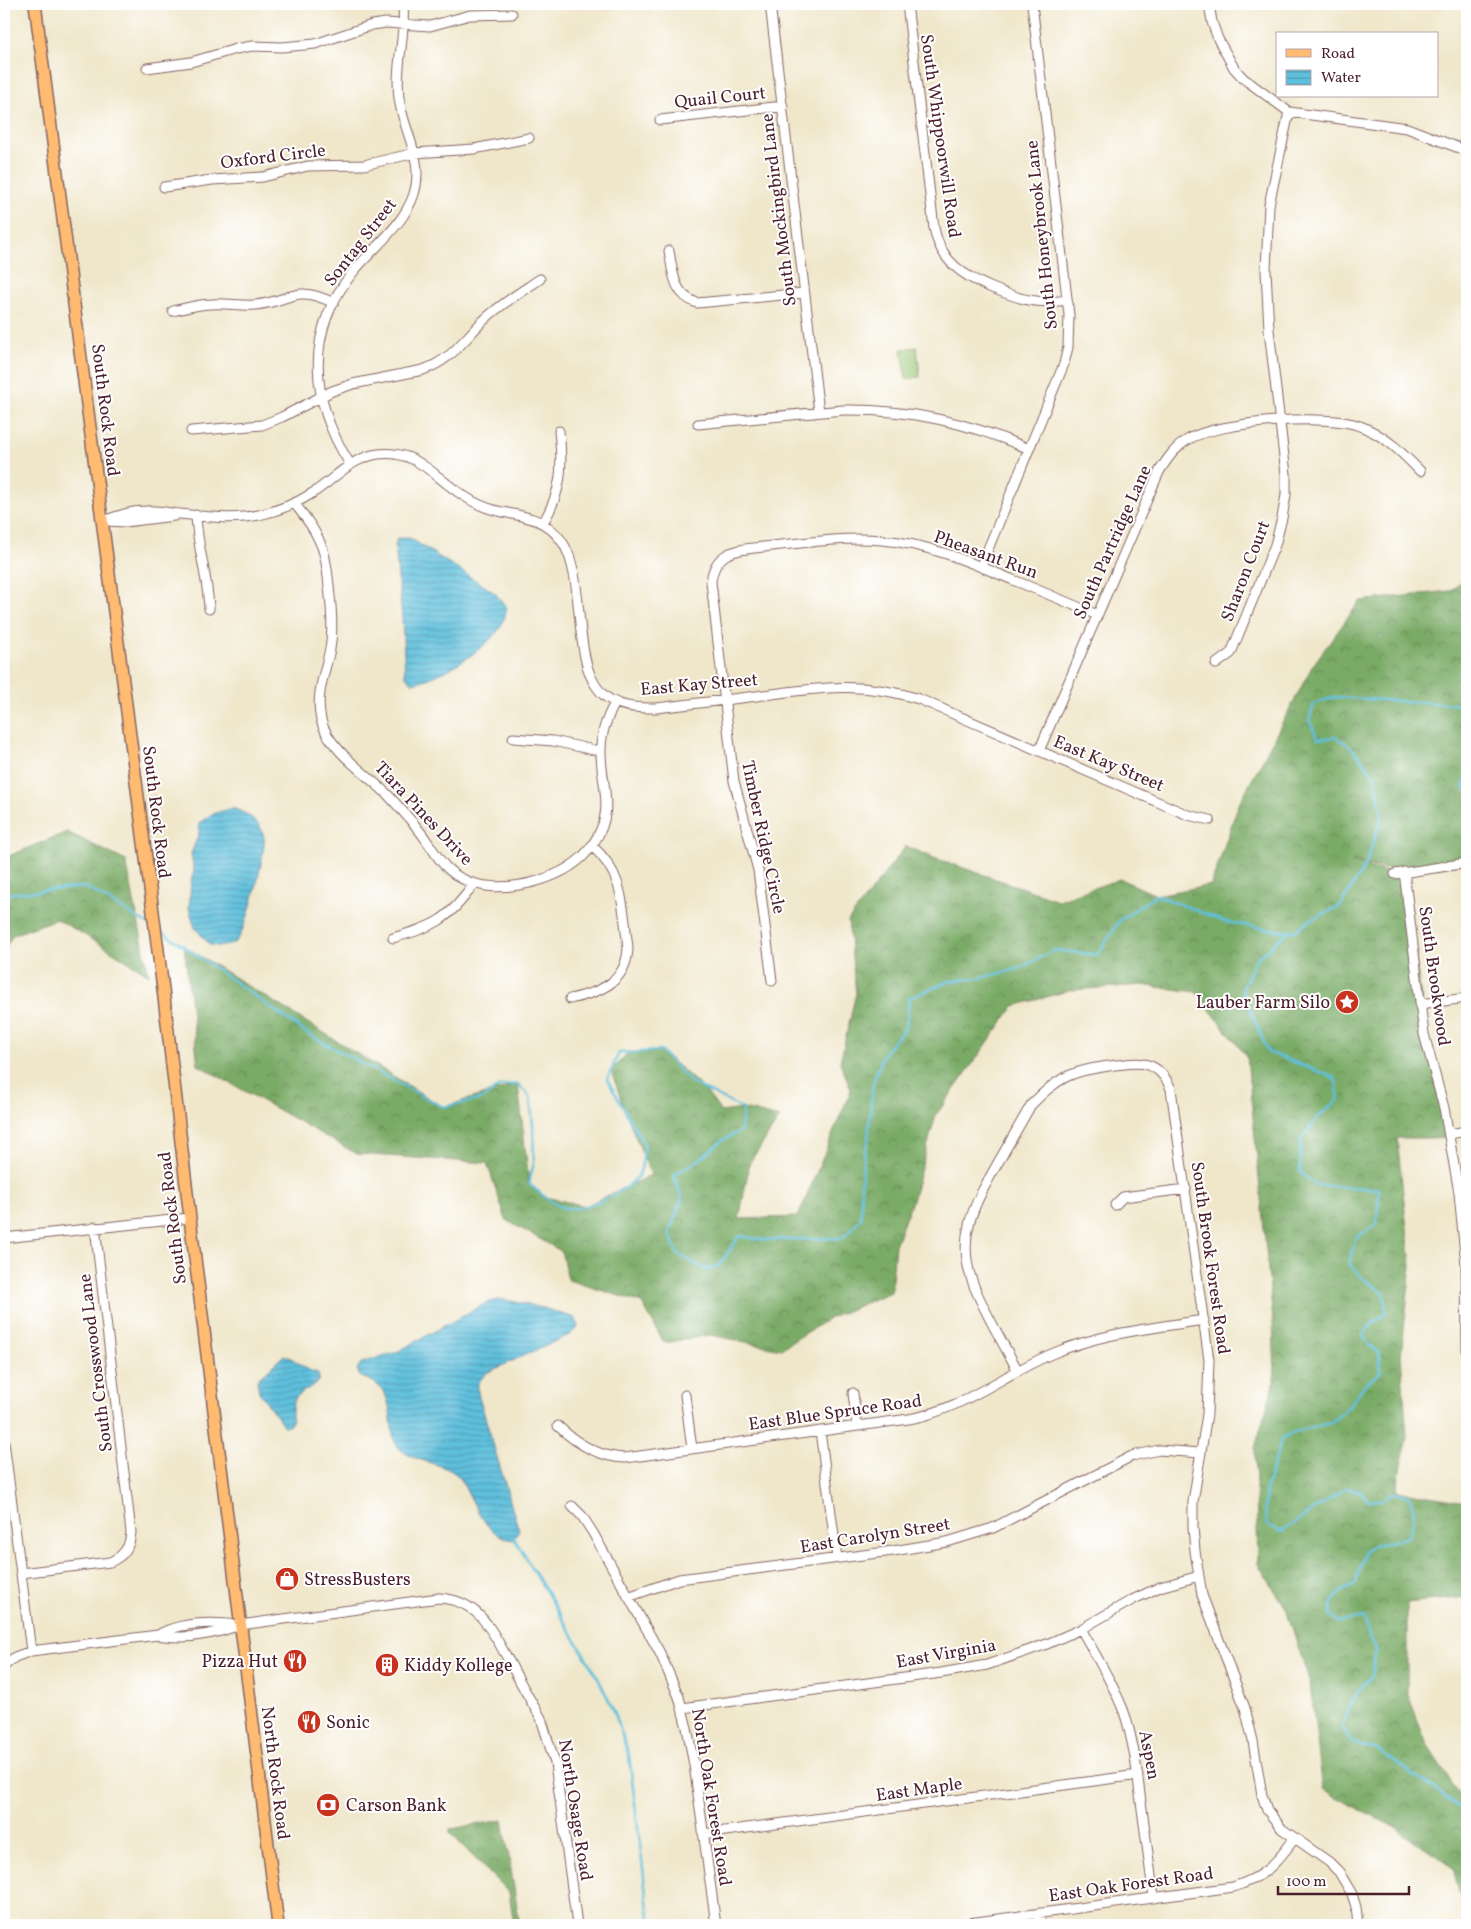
<svg xmlns="http://www.w3.org/2000/svg" width="1471" height="1929" viewBox="0 0 1471 1929" font-family="Vollkorn,serif">
<style>
.grass{fill:#99c674;stroke:#727250}
.forest{fill:url(#forest-crowns);stroke:#626548}
.water{fill:url(#water-rules);stroke:#547084}
.lines{fill:none;stroke-linecap:round;stroke-linejoin:round}
.stream{stroke:#5fc0dd;stroke-width:2.5}
.minor-casing{stroke:#846563;stroke-width:11}
.major-casing{stroke:#846563;stroke-width:14}
.minor{stroke:#fff;stroke-width:9}
.major{stroke:#ffbb71;stroke-width:11}
.labels{text-anchor:middle;stroke-width:4;stroke-linejoin:round;paint-order:stroke}
.street-label{font-size:18px;fill:#4a1f2b;stroke:#fff}
.poi-label{font-size:18px;fill:#4a1f2b;stroke:#fff;text-anchor:start}
</style>
<defs>
<pattern id="forest-crowns" width="20" height="18" patternUnits="userSpaceOnUse" patternTransform="scale(1.25)"><rect width="20" height="18" fill="#7aab66"/><path d="M2 6a3 3 0 1 1 6 0M12 15a3 3 0 1 1 6 0" fill="none" stroke="#668b54"/></pattern>
<pattern id="water-rules" width="6" height="5" patternUnits="userSpaceOnUse" patternTransform="scale(1.25)"><rect width="6" height="5" fill="#5fc0dd"/><path d="M0 2.5h6" fill="none" stroke="#509bb3"/></pattern>
</defs>
<rect width="100%" height="100%" fill="#fff"/>
<filter id="ink" filterUnits="userSpaceOnUse"><feTurbulence type="fractalNoise" baseFrequency=".02" numOctaves="2"/><feDisplacementMap in="SourceGraphic" scale="10" xChannelSelector="R" yChannelSelector="G"/><feConvolveMatrix kernelMatrix="1 2 1 2 8 2 1 2 1" color-interpolation-filters="sRGB"/></filter>
<filter id="wash" filterUnits="userSpaceOnUse"><feTurbulence type="fractalNoise" baseFrequency=".0096" numOctaves="4" result="noise"/><feDisplacementMap in="SourceGraphic" scale="20" xChannelSelector="R" yChannelSelector="G"/><feGaussianBlur stdDeviation="1.12" result="paint"/><feColorMatrix in="noise" values="0 0 0 0 0 0 0 0 0 0 0 0 0 0 0 0 0 1.4 0 .05"/><feComposite in="paint" operator="in"/></filter>
<g filter="url(#wash)">
<rect width="100%" height="100%" fill="#f0e7cb"/>
<!-- grass -->
<path class="grass" d="M917,347l3,30 -14,2 -4,-30z"/>
<!-- forest -->
<path class="forest" d="M1467,578v285l-63,9 -52,-10 43,12 18,67 17,116 20,81h-53l14,127 -10,91 6,81 -11,54 71,11v95l-60,6v89l20,53 34,52 6,3v123l-14,-55 -57,-40 -73,-38 -13,-106 -24,-76 -28,-44 -3,-116 20,-69 -2,-59 -26,-263 -51,-65 -54,-7 -71,5 -57,16 -78,109 -24,86 -17,44 -4,47 -63,27 -47,30 -70,-14 -47,8 -22,-40 -74,-23 -7,-29 -55,-31 -19,-57 -130,-9 -159,-89 -14,-119 259,161 75,-23 11,99 16,14 40,9 66,-31 -27,-67 -13,-38 18,-18 32,-1 44,39 16,22 22,-3 37,9 -30,44 -11,57 59,-2 53,-127 -11,-28 16,-69 -8,-72 58,-75 28,12 124,42 62,-21 36,16 55,-10 27,-79 75,-141 47,-64 90,-10z
M67,832l59,29 23,114 -47,-30 -45,-26 -44,16 -9,15v-92z
M503,1820l17,105h-6l-5,-32 -59,-60v-4z"/>
<!-- water -->
<path class="water" d="M397,538h13l85,55 12,15c-2,9 -4,16 -10,24 -17,21 -59,47 -85,51l-7,-8 -3,-58 -7,-71z
M232,808c14,5 29,12 32,30 2,14 -17,94 -28,103 -8,7 -18,5 -26,4l-15,-17 -6,-20 2,-27 3,-10 -3,-17 8,-21v-10l13,-9z
M501,1299l42,9 32,10 3,9 -7,7 -85,39 -8,10v10l41,138 -6,9c-26,-4 -36,-31 -47,-51 -3,-4 -5,-10 -8,-13 -16,-16 -53,-13 -63,-34 -2,-4 -2,-11 -3,-15 -3,-25 -4,-43 -32,-50l-3,-8 4,-6 34,-10 91,-50z
M284,1355c13,4 19,15 34,18l1,6c-4,10 -18,10 -24,20 -6,9 0,19 -6,27h-5l-25,-34 -2,-12z"/>
<g class="lines">
<!-- stream -->
<path class="stream" d="M1467,777l-3,9 3,5
M4,894l82,-7 65,39
M160,931l24,15 127,90 132,71 39,-8 18,-13 18,-2 12,13 3,28 1,37 -5,22c10,8 20,18 32,23 19,7 66,-15 77,-31 5,-7 5,-22 7,-30l-38,-67 12,-26 42,-2 31,32 51,26 -2,22 -18,9 -24,20 -25,15 8,24 -13,34 8,20 28,17 14,-4 20,-30 25,4 79,-2 18,-20v-36l3,-27 4,-13 5,-60 11,-29 22,-26 3,-29 41,-17 30,-3 38,-9 37,-19 42,5 23,-35 36,-25 70,27 54,9h15l17,-12 28,-13 26,-42 16,-48 -7,-40 -25,-30 -14,-9 -18,2 -9,-19 5,-16 20,-7 133,8
M1289,931l-33,28 -14,31 26,62 67,26 4,21 -21,18 -17,23 -1,32 16,13 63,4 -2,36 -21,12 -7,26 13,15 22,15 2,20 -14,11 -9,11 5,9 11,9 2,19 -15,11 -17,23 -18,17 -34,8 -15,7 -16,50 -1,22 2,14 14,8 65,-44 15,4 7,8h14l10,-7 16,2c9,18 7,24 0,42l-35,9 -8,5 -6,21 -6,14 -11,5 -8,9 -4,16 8,6 26,-4 11,32 -3,26c-17,17 -24,29 -30,51l10,16 25,6 84,60 6,11
M514,1538l83,138 18,37 14,43 21,169"/>
</g>
</g>
<g filter="url(#ink)">
<g class="lines">
<!-- minor casing -->
<g class="minor-casing">
<path id="minor" d="M770,4l49,408
M907,4l27,224c6,33 29,48 58,60 27,11 45,17 75,12
M1209,4l3,18 6,17 16,29 9,10 46,34 118,16 60,23
M147,68l44,-6 45,-13 16,-3 30,1 33,-3 57,-19 14,-2 44,3 40,-11 42,-1
M660,120l123,-14
M164,187l48,-7 51,-3 45,-11 56,-1 51,-12 59,-4 55,-11
M669,251c4,21 4,44 28,52l107,-10
M173,311c13,-3 26,-7 39,-7 14,-1 29,2 43,1 37,-3 37,-22 79,-2
M698,424l145,-14c64,-1 128,13 186,39
M191,431l71,-6 20,-8 50,-26 21,-7 70,-14c29,-10 39,-29 60,-49 16,-16 38,-29 57,-42
M350,464c-40,-63 -46,-133 4,-193 20,-24 50,-46 60,-77 11,-34 -11,-63 -15,-96 -4,-33 7,-62 4,-94
M294,503c14,17 29,37 32,60 2,11 3,22 4,33 2,18 3,36 0,53 -5,24 -15,46 -9,71 7,29 47,55 67,75 10,11 21,23 30,34 10,12 17,26 27,37 23,24 58,24 89,16 22,-6 46,-18 59,-38 24,-35 7,-59 8,-95 0,-17 6,-32 14,-46
M196,515c1,32 12,62 13,94
M103,521c14,-5 28,-10 43,-10 12,-1 23,2 34,3 26,3 53,6 79,1 18,-4 36,-11 52,-21 23,-14 39,-36 67,-40 40,-5 56,24 86,42 9,6 19,11 30,14 27,7 48,5 67,30 30,41 4,141 54,162 12,6 28,6 41,6 35,-4 71,-8 107,-13 58,-7 98,-14 156,4l269,116 22,5
M107,521l18,1 49,-6
M543,523c19,-32 20,-55 16,-92
M981,566l83,-202 4,-17 1,-32 -37,-311
M1216,664l15,-11 44,-108 7,-27 4,-23v-21l-17,-144 -3,-60 3,-65 20,-93
M513,738l40,3 41,9h7
M1039,751l120,-279c8,-13 16,-25 30,-33 28,-17 140,-26 171,-13 25,9 42,27 60,45
M1404,872l20,162 20,74 15,85 7,72 1,86
M1395,874l72,-11
M393,938c41,-12 55,-17 81,-54
M772,981l-14,-111 -24,-89 -23,-199c4,-36 33,-32 61,-36 37,-4 73,-9 110,-6 47,4 88,22 131,40 28,11 56,23 84,35
M570,999c31,-7 57,-17 58,-52 -6,-41 -3,-72 -36,-101
M1420,1004l47,-6
M1449,1134l18,-3
M1115,1205l8,-8 63,-8
M4,1238l186,-20
M1018,1371c-15,-28 -32,-56 -44,-85 -20,-49 1,-83 25,-125 11,-19 21,-37 32,-56 11,-11 22,-22 37,-29 13,-6 26,-8 41,-10 28,-4 49,-8 62,23l38,271 -2,54 -14,88v25l2,24 7,44 43,113 8,33 9,54 5,15 15,19 47,33 10,10 13,22 4,13 2,18
M853,1393l4,33
M685,1395l7,54
M558,1426c19,18 40,31 67,32l284,-39c53,-9 96,-46 145,-66 48,-20 99,-25 150,-33
M820,1431l17,127
M4,1442l27,209
M572,1506l10,10 11,17 67,120 19,44 8,31 7,37 22,160
M21,1573l89,-11c14,-6 20,-15 21,-30l-36,-305
M628,1597l51,-18 214,-28 54,-9 46,-14 139,-72 27,-6 42,3
M1081,1629c15,27 32,54 43,83 5,14 8,30 11,45l19,141
M158,1635c22,-13 55,-13 80,-10
M4,1666l11,-9 16,-6 127,-16c26,5 57,-1 82,-10l199,-27c40,2 53,33 70,63 10,19 21,39 32,57l14,45 22,162
M682,1708l259,-35 46,-8 60,-21 34,-15 51,-29 28,-13 39,-11
M703,1834l435,-59
M1039,1913l1,12
M954,1925l279,-38c30,-9 43,-23 61,-48"/>
</g>
<!-- major casing -->
<g class="major-casing">
<path id="major" d="M35,4l128,985 27,229 88,707"/>
</g>
<!-- minor -->
<use href="#minor" class="minor"/>
<!-- major -->
<use href="#major" class="major"/>
</g>
</g>
<!-- icons -->
<defs>
<g id="sight-disc" transform="scale(1.25)"><circle r="9.5" fill="#c8321e" stroke="#fff"/><path d="M0-6L1.8-2.2L6-1.7L2.9 1.2L3.7 5.4L0 3.3L-3.7 5.4L-2.9 1.2L-6-1.7L-1.8-2.2Z" fill="#fff"/></g>
<g id="shop-disc" transform="scale(1.25)"><circle r="9.5" fill="#c8321e" stroke="#fff"/><path d="M-5-2.5h2.3a2.7 3.5 0 0 1 5.4 0H5L5.5 6h-11ZM-1.5-2.5h3a1.5 2.3 0 0 0-3 0Z" fill="#fff"/></g>
<g id="restaurant-disc" transform="scale(1.25)"><circle r="9.5" fill="#c8321e" stroke="#fff"/><path d="M-5-6h1v4h1v-4h1v4h1v-4h1v5L-1.5 .5V6h-2V.5L-5-1ZM5-6V6H3V1.5H1.5Q1.5-4 5-6Z" fill="#fff"/></g>
<g id="building-disc" transform="scale(1.25)"><circle r="9.5" fill="#c8321e" stroke="#fff"/><path d="M-4-6H4V6H1V3H-1V6H-4ZM-2.5-4.3h1.7v1.8h-1.7ZM.8-4.3h1.7v1.8H.8ZM-2.5-1h1.7V.8h-1.7ZM.8-1h1.7V.8H.8Z" fill="#fff"/></g>
<g id="bank-disc" transform="scale(1.25)"><circle r="9.5" fill="#c8321e" stroke="#fff"/><path d="M-6-4H6V4H-6ZM0-2.3a2.3 2.3 0 1 0 0 4.6a2.3 2.3 0 1 0 0-4.6Z" fill="#fff"/></g>
</defs>
<g fill-rule="evenodd">
<use href="#sight-disc" x="1347" y="1002"/>
<use href="#shop-disc" x="287" y="1579"/>
<use href="#restaurant-disc" x="295" y="1661"/>
<use href="#building-disc" x="387" y="1665"/>
<use href="#restaurant-disc" x="309" y="1722"/>
<use href="#bank-disc" x="328" y="1805"/>
</g>
<g class="labels">
<!-- street labels -->
<g class="street-label">
<text transform="translate(720 97) rotate(-6)" y="6">Quail Court</text>
<text transform="translate(941 136) rotate(82)" y="6">South Whippoorwill Road</text>
<text transform="translate(273 156) rotate(-7)" y="6">Oxford Circle</text>
<text transform="translate(778 210) rotate(-97)" y="6">South Mockingbird Lane</text>
<text transform="translate(1041 235) rotate(-96)" y="6">South Honeybrook Lane</text>
<text transform="translate(360 242) rotate(-52)" y="6">Sontag Street</text>
<text transform="translate(106 410) rotate(83)" y="6">South Rock Road</text>
<text transform="translate(1112 542) rotate(-66)" y="6">South Partridge Lane</text>
<text transform="translate(986 554) rotate(20)" y="6">Pheasant Run</text>
<text transform="translate(1245 571) rotate(-69)" y="6">Sharon Court</text>
<text transform="translate(699 684) rotate(-5)" y="6">East Kay Street</text>
<text transform="translate(1109 763) rotate(23)" y="6">East Kay Street</text>
<text transform="translate(157 812) rotate(83)" y="6">South Rock Road</text>
<text transform="translate(424 813) rotate(47)" y="6">Tiara Pines Drive</text>
<text transform="translate(764 837) rotate(78)" y="6">Timber Ridge Circle</text>
<text transform="translate(1435 976) rotate(82)" y="6">South Brookwood</text>
<text transform="translate(172 1218) rotate(-97)" y="6">South Rock Road</text>
<text transform="translate(1211 1258) rotate(82)" y="6">South Brook Forest Road</text>
<text transform="translate(95 1363) rotate(-97)" y="6">South Crosswood Lane</text>
<text transform="translate(835 1412) rotate(-8)" y="6">East Blue Spruce Road</text>
<text transform="translate(875 1535) rotate(-9)" y="6">East Carolyn Street</text>
<text transform="translate(946 1653) rotate(-10)" y="6">East Virginia</text>
<text transform="translate(1150 1755) rotate(79)" y="6">Aspen</text>
<text transform="translate(276 1773) rotate(83)" y="6">North Rock Road</text>
<text transform="translate(919 1789) rotate(-8)" y="6">East Maple</text>
<text transform="translate(712 1797) rotate(81)" y="6">North Oak Forest Road</text>
<text transform="translate(576 1810) rotate(81)" y="6">North Osage Road</text>
<text transform="translate(1131 1884) rotate(-8)" y="6">East Oak Forest Road</text>
</g>
<!-- poi labels -->
<g class="poi-label">
<text x="1330" y="1008" text-anchor="end">Lauber Farm Silo</text>
<text x="304" y="1585">StressBusters</text>
<text x="278" y="1667" text-anchor="end">Pizza Hut</text>
<text x="404" y="1671">Kiddy Kollege</text>
<text x="326" y="1728">Sonic</text>
<text x="346" y="1811">Carson Bank</text>
</g>
</g>
<!-- margin -->
<rect width="1471" height="1929" fill="none" stroke="#fff" stroke-width="20"/>
<!-- legend -->
<rect x="1276" y="32" width="162" height="65" fill="#ffffff" stroke="#b7a5aa"/>
<rect x="1286" y="49" width="25" height="8" fill="#ffbb71" stroke="#b7a5aa"/>
<text x="1321" y="58" font-size="15" fill="#4a1f2b">Road</text>
<rect x="1286" y="70" width="25" height="15" fill="url(#water-rules)" stroke="#b7a5aa"/>
<text x="1321" y="82" font-size="15" fill="#4a1f2b">Water</text>
<!-- scale -->
<path d="M1278 1886v8h131v-8" fill="none" stroke="#4a1f2b" stroke-width="2.5"/>
<text x="1286" y="1886" font-size="15" fill="#4a1f2b" stroke="#ffffff" stroke-width="4" paint-order="stroke">100 m</text>
</svg>
